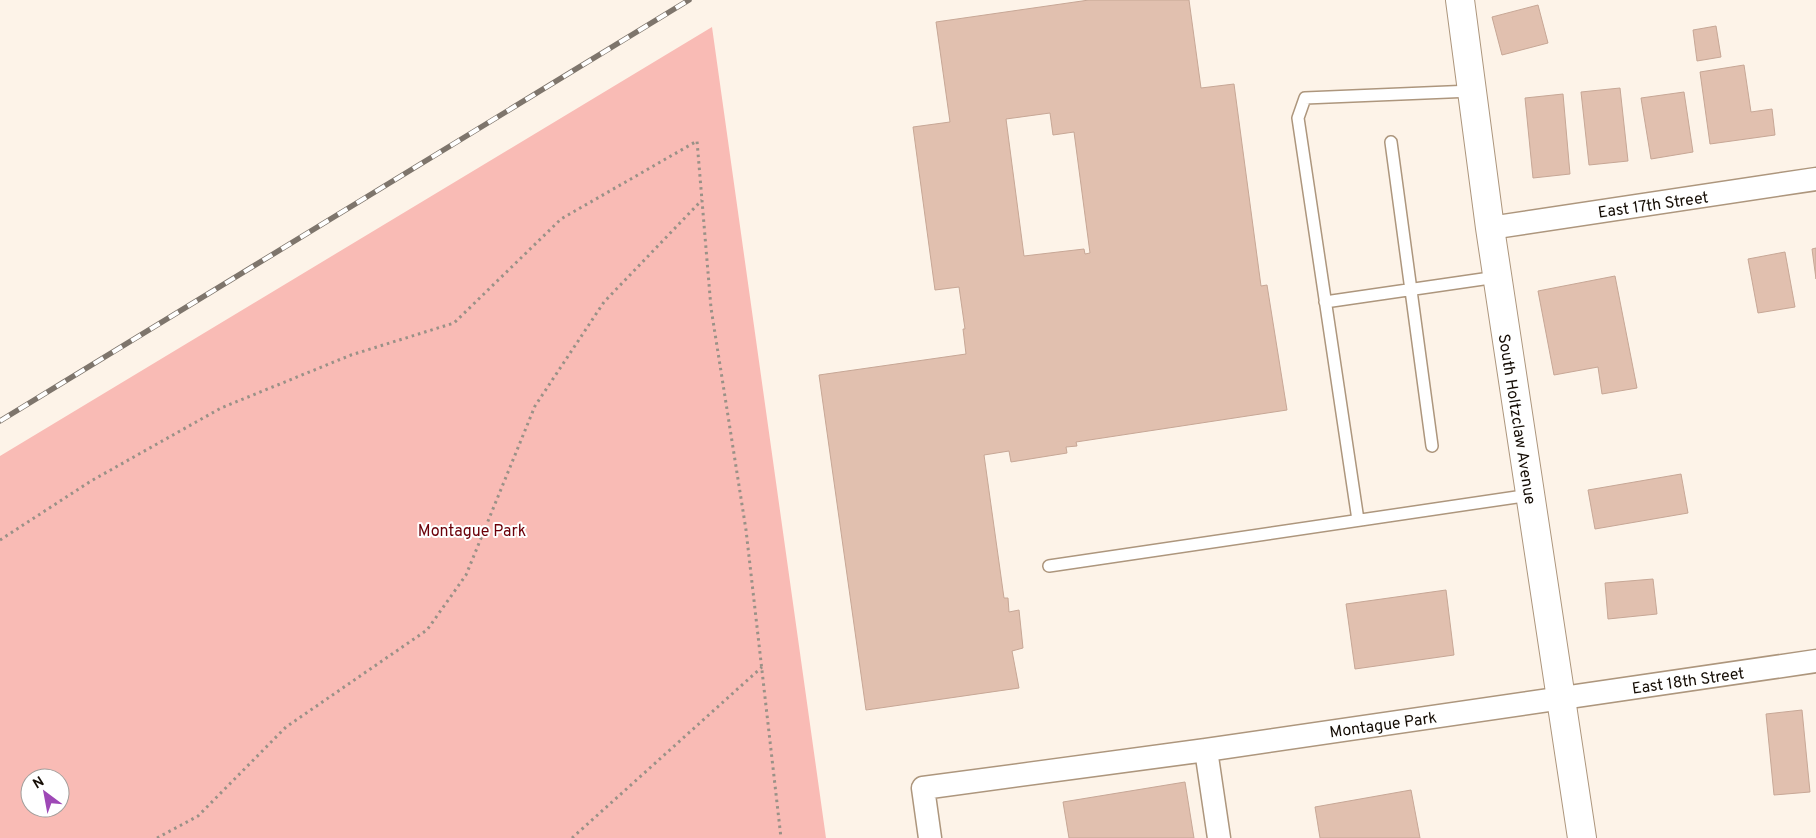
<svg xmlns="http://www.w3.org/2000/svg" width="1816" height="838" viewBox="0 0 1816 838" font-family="Overpass,sans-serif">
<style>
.green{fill:#f9bbb5;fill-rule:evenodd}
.building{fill:#e1c0af;stroke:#c7a796;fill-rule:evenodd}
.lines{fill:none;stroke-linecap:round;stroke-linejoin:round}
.lane-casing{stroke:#ad967d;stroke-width:14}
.street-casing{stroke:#ad967d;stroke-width:25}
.secondary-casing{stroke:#ad967d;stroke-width:30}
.path{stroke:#9a9187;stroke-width:3;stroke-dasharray:2.5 4;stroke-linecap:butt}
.lane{stroke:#fff;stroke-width:11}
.street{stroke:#fff;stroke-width:22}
.secondary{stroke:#fff;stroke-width:28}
.rail-casing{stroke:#7e756c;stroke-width:5.5}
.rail{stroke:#fff;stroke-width:4;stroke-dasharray:11;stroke-linecap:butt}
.labels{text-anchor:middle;stroke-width:4;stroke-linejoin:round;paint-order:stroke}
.street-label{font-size:16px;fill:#150d05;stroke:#fff}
.park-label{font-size:16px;fill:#6b0009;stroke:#fff}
</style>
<rect width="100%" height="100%" fill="#fdf3e8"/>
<!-- green -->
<path class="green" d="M712,27l114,811h-826v-382zM30,778h30v30h-30z"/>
<!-- building -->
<path class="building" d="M1089,0h100l12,88 33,-4 27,202 6,-1 20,125 -211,32 1,4 -11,1 1,6 -56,9 -2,-11 -25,4 20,143h4l1,14 10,-2 4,38 -11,3 7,37 -153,22 -47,-335 147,-21 -3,-25h2l-6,-42 -24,3 -22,-163 37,-5 -14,-100zM1050,113l3,22 21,-3 16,121 -5,1 -1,-5 -60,7 -18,-137z
M1538,5l10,38 -46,12 -10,-38z
M1716,26l5,31 -24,4 -4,-31z
M1744,65l7,47 21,-3 3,26 -65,9 -10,-72z
M1620,88l8,73 -39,4 -8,-73z
M1684,92l9,60 -42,7 -10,-61z
M1563,94l7,80 -37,4 -8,-80z
M1816,248v31l-4,-30z
M1785,252l10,55 -37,6 -10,-54z
M1615,276l22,112 -35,6 -4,-27 -44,8 -16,-84z
M1681,474l7,39 -93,16 -7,-39z
M1653,579l4,35 -49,5 -3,-36z
M1446,590l8,65 -99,14 -9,-65z
M1802,710l8,82 -36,3 -8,-81z
M1185,782l9,56h-125l-6,-36z
M1411,790l9,48h-100l-5,-31z"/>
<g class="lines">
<!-- lane casing -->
<g class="lane-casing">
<path id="lane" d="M1391,142l41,304
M1325,302l172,-25
M1358,520l-60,-402 7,-20 167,-7
M1049,566l481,-71"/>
</g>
<!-- street casing -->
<g class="street-casing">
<path id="street" d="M1490,228l326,-49
M1206,750l13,88
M930,838l-7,-50 283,-38 610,-89"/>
</g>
<!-- secondary casing -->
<g class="secondary-casing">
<path id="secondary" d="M1460,0l30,228 92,610"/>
</g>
<!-- path -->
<path class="path" d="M0,540l91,-59 130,-73 130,-53 103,-32 107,-104 136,-78 14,167 35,222 35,308
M157,838l41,-22 88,-89 141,-97 39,-55 69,-169 69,-104 98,-102
M572,838l190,-171"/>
<!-- lane -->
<use href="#lane" class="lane"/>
<!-- street -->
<use href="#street" class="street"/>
<!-- secondary -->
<use href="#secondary" class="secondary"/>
<!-- rail casing -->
<g class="rail-casing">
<path id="rail" d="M0,421l689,-421"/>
</g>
<!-- rail -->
<use href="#rail" class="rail"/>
</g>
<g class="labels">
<!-- street labels -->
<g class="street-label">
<text transform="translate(1653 204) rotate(-8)" y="6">East 17th Street</text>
<text transform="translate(1518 419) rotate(81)" y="6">South Holtzclaw Avenue</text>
<text transform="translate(1688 680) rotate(-8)" y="6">East 18th Street</text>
<text transform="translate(1383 724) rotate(-8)" y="6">Montague Park</text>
</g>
<!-- park labels -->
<g class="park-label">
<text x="472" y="536">Montague Park</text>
</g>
</g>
<!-- north arrow -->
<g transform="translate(45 793) rotate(328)"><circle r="24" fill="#ffffff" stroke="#a19e9b"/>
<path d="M0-4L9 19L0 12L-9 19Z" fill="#9e48b6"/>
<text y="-8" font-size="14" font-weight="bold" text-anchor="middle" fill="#150d05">N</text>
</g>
</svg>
